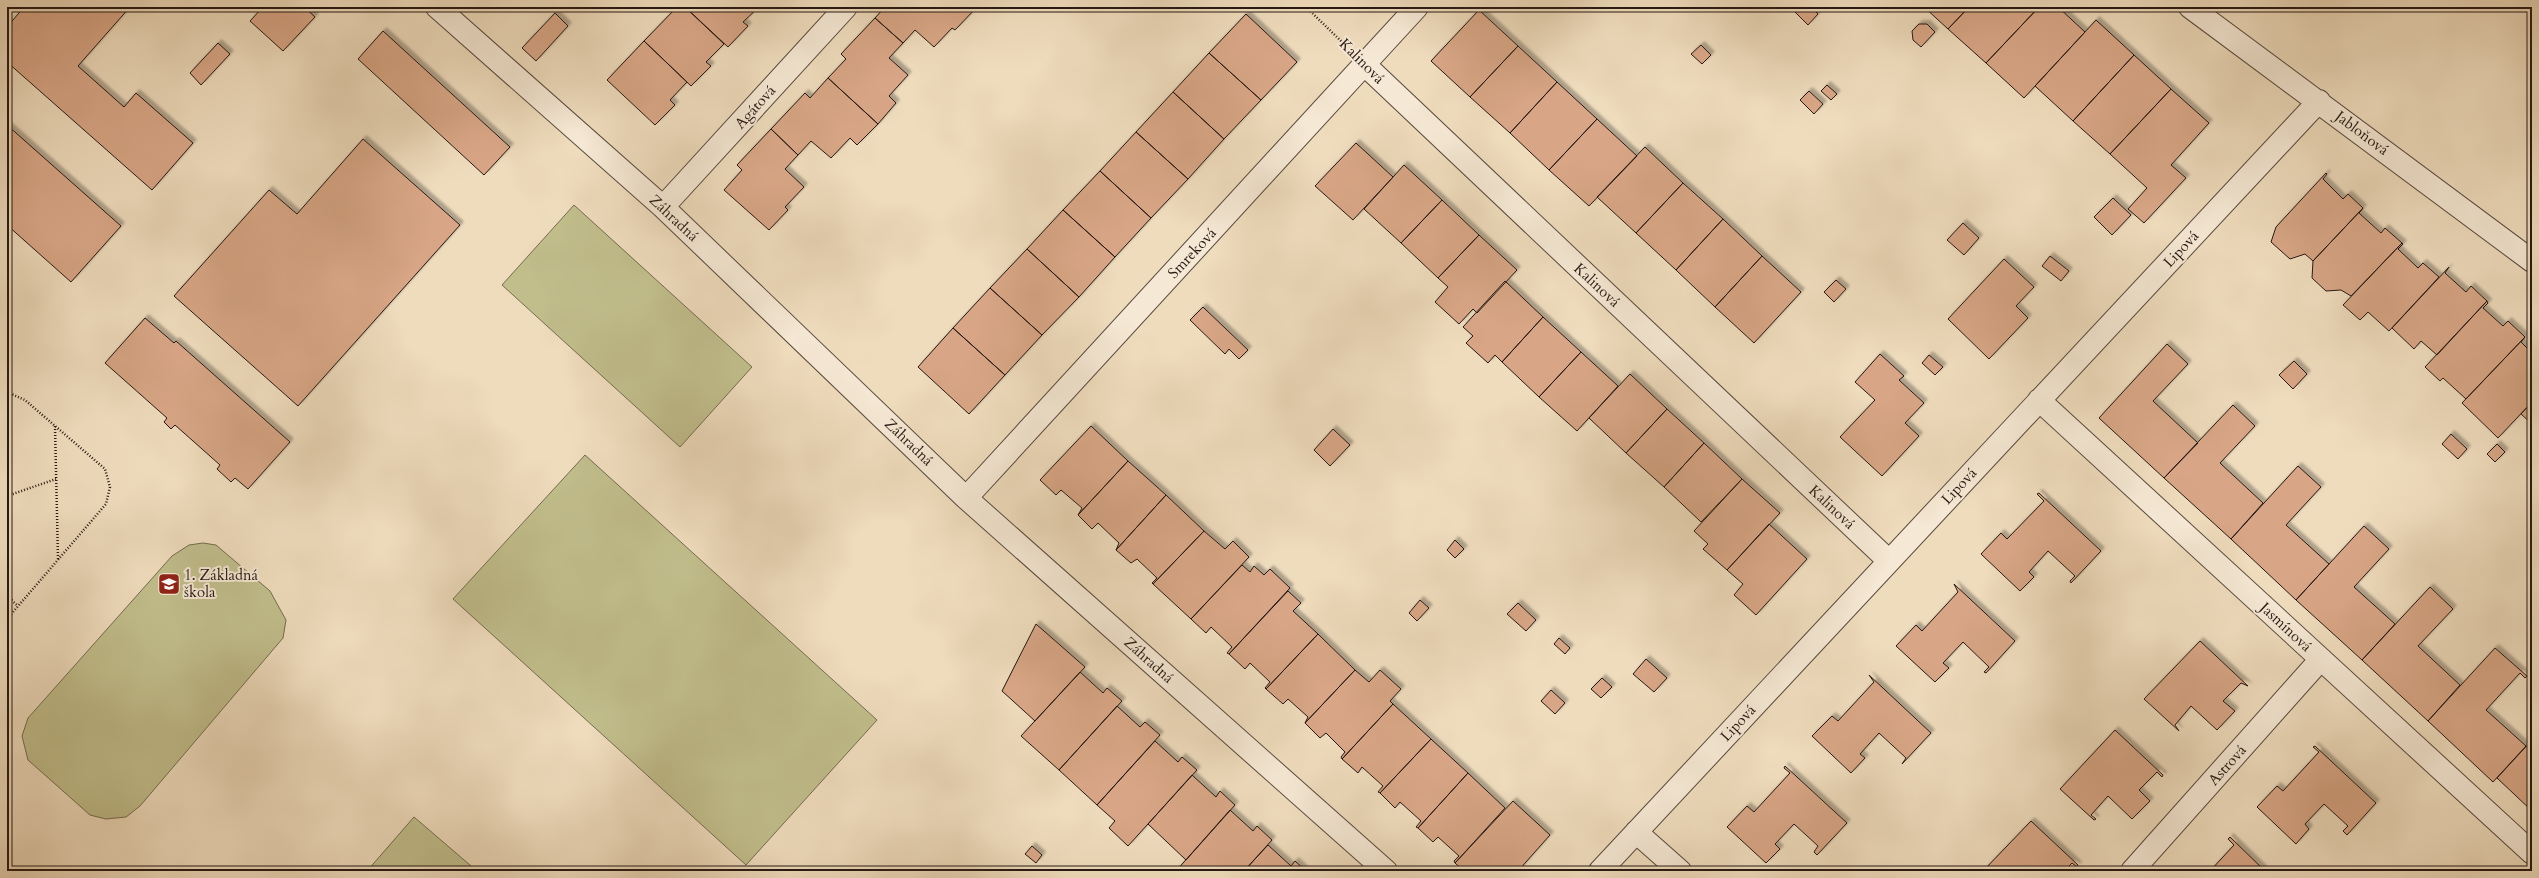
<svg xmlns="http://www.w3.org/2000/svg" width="2539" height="878" viewBox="0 0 2539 878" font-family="Cardo,serif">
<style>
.green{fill:#c1be8c;stroke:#746b50}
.building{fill:#d8a686;stroke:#261813;filter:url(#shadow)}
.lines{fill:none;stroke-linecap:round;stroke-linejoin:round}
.street-casing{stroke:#58493e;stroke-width:24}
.path{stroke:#261813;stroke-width:2.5;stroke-dasharray:1 2;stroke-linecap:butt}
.street{stroke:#f5e8d4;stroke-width:22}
.labels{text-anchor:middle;stroke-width:4;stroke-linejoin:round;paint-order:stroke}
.street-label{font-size:15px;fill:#261813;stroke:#f5e8d4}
.poi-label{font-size:15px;fill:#261813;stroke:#f5e8d4;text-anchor:start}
</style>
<defs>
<filter id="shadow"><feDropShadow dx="3.5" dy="-3.5" stdDeviation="1" flood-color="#0004"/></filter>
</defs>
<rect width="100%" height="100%" fill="#efdcbd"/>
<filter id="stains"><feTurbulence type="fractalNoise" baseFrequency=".005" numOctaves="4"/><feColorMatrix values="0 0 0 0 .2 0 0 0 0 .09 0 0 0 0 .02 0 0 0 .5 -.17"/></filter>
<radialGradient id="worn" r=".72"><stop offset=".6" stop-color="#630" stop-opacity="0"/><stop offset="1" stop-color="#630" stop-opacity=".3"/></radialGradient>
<!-- green -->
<path class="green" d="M574,205l178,162 -72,80 -178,-162z
M585,455l292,265 -131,145 -293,-266z
M203,543l13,2 54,46 16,29 -3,18 -143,168 -14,11 -20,2 -16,-4 -62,-55 -6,-24 6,-18 144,-162 17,-11z
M414,817l63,54h-110z"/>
<!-- building -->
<path class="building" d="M24,7h106l-52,59 46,41 12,-14 57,50 -41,47 -145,-128v-35z
M263,7h41l11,10 -32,34 -33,-30z
M677,7h8l39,37 -18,18 5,4 -20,20 -47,-45z
M685,7h74l-16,15 5,4 -20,21z
M885,7h92l-22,23 -3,-2 -18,19 -19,-17 -12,13 -28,-25z
M976,7h11l-5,5z
M1796,7h15l7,7 -10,11 -15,-15z
M1924,7h45l-21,22z
M1969,7h70l-53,56 -38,-34z
M2039,7h19l27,25 -61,66 -38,-35z
M1479,10l39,36 -48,51 -39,-36z
M555,13l13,13 -32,35 -14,-13z
M1246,14l51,48 -36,38 -52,-47z
M875,18l28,25 -14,15 19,17 -19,21 7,7 -18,21 -50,-46 18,-19 -5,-5z
M2096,20l38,35 -61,66 -38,-35z
M1919,24h8l8,8 -14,15 -8,-7 -1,-9z
M383,31l127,116 -26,28 -126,-116z
M644,41l43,41 -17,18 5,5 -20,20 -48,-45z
M218,43l12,11 -29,31 -11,-12z
M1701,45l10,10 -9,9 -11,-10z
M1518,46l39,36 -47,51 -40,-36z
M1209,53l52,47 -37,39 -51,-47z
M2134,55l37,34 -61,65 -37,-33z
M828,78l50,46 -21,21 -7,-7 -19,20 -20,-17 -13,14 -27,-26 34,-36 5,5z
M1557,82l40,37 -48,51 -39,-37z
M1827,85l10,9 -6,6 -10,-9z
M2171,89l38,34 -38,42 15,13 -42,45 -16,-14 19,-21 -37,-34z
M1809,91l14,13 -9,10 -14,-14z
M1173,92l51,47 -36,40 -52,-47z
M1597,119l40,37 -48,50 -40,-36z
M7,125l114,101 -50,56 -64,-57z
M771,129l27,26 -13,14 19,18 -19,20 3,3 -19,20 -45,-40 18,-20 -5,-5z
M1136,132l52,47 -37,39 -51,-47z
M363,139l97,86 -162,181 -124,-110 95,-106 28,24z
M1356,143l37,34 -40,43 -38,-34z
M1645,147l38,36 -47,50 -39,-36z
M1404,165l38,35 -41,43 -37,-34z
M1100,171l51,47 -36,39 -52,-47z
M2326,173l1,1 -4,5 20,20 5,-5 15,14 -50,53 -8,-7 -15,5 -19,-17 5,-15z
M1683,183l40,36 -47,51 -40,-37z
M2113,198l18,17 -19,20 -18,-18z
M1442,200l37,35 -41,43 -37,-35z
M2363,208l-4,5 22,20 4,-5 17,15 -51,53 -10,-6 -15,1 -14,-13 1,-17z
M1063,210l52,47 -36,40 -52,-48z
M1723,219l39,37 -47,51 -39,-37z
M1963,223l16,15 -15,17 -17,-15z
M1479,235l38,35 -40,43 -4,-4 -14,15 -24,-22 13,-15 -10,-9z
M2402,243l1,1 -5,5 20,19 5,-5 16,14 -50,54 -21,-19 -8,8 -17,-15z
M1027,249l52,48 -37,38 -52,-47z
M1762,256l39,36 -47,51 -39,-36z
M2050,256l19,15 -8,10 -19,-15z
M2004,259l30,28 -18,19 12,12 -39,41 -41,-40z
M2449,267l-4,6 21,19 5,-6 16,15 -50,54 -16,-14 -7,8 -22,-21z
M1836,280l10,9 -12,13 -10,-10z
M1505,281l38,36 -41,45 -7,-7 -7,8 -22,-20 7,-7 -10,-9z
M990,288l52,47 -37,40 -52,-47z
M2487,301l1,2 -5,5 20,18 5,-5 17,16 -59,62 -23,-21 -3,3 -15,-14z
M1203,307l45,43 -9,9 -10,-10 -4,5 -35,-34z
M1543,317l38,35 -42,45 -37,-35z
M145,318l29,25 2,-2 114,101 -42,47 -13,-11 -4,4 -14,-13 3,-4 -45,-40 -4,4 -7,-7 3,-4 -62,-55z
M953,328l52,47 -36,39 -51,-47z
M2525,337l-4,5 11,11v49l-34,36 -36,-35z
M2167,344l21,20 -35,37 45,42 -34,35 -65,-60z
M1581,352l37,34 -41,45 -38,-34z
M1880,354l24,22 -5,4 25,23 -19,20 14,13 -37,40 -42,-39 35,-37 -20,-18z
M1929,355l14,12 -8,8 -13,-12z
M2294,361l13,13 -14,15 -14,-14z
M1630,374l37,35 -41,44 -37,-35z
M2532,402v22l-11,-10z
M2233,405l22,21 -35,37 43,40 -32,36 -67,-61z
M1667,409l37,34 -40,44 -38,-34z
M1091,426l37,35 -50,54 4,-7 -21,-18 -5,5 -16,-15z
M1333,429l17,16 -20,21 -16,-16z
M2451,434l16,15 -9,10 -16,-15z
M1704,443l38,36 -41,43 -37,-35z
M2497,444l8,8 -10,10 -8,-8z
M1128,461l38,34 -50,55 3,-7 -21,-20 -6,6 -14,-14z
M2298,466l23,21 -35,38 43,39 -33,36 -65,-61z
M1742,479l38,34 -53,57 -24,-21 5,-5 -14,-13z
M2039,493l62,58 -30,32 -1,-2 5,-5 -27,-25 -19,21 5,5 -14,14 -39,-37 20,-21 6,6 37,-38 -7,-7z
M1166,495l38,36 -51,53 -1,-1 5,-5 -20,-19 -6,4 -15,-13z
M1769,524l38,35 -51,56 -22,-20 9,-11 -16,-14z
M2364,526l25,23 -35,38 41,37 -33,36 -66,-60z
M1204,531l21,18 8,-8 16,16 -58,62 -38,-35z
M1455,540l9,9 -9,9 -8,-8z
M1242,565l8,7 4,-6 10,9 6,-6 20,19 -61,66 -2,-1 5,-6 -21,-20 -5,6 -15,-14z
M1954,584l61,57 -29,32 -2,-1 5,-5 -26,-25 -20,21 6,5 -14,14 -39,-36 20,-21 6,6 36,-39z
M2430,587l23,22 -35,37 42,39 -32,36 -66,-61z
M1288,591l13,12 -8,8 25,23 -52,55 -1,-1 5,-6 -20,-19 -5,6 -16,-15z
M1420,600l9,8 -12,13 -8,-8z
M1518,603l18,17 -10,11 -19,-17z
M1036,624l49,43 -50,54 -33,-30z
M1318,634l37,36 -50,53 3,-6 -20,-18 -5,5 -17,-15z
M1559,638l11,10 -5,6 -11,-10z
M2200,641l48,45 -7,-3 -18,18 12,10 -18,19 -26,-24 -16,19 4,6 -35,-32z
M2495,648l32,28 -2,2 -5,-5 -34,37 40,36 -33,36 -65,-61z
M1646,659l21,19 -13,14 -21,-18z
M1355,670l14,12 11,-12 21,19 -11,12 3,3 -51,55 -1,-2 4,-5 -19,-19 -6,5 -15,-15z
M1080,672l23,21 4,-5 15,13 -63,69 -38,-34z
M1869,675l62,58 -29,31 4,-6 -27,-25 -19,21 5,4 -14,15 -39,-37 20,-20 6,5 36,-39z
M1602,678l10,9 -11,11 -10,-9z
M1551,690l14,13 -10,11 -14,-13z
M1393,704l38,35 -51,54 -2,-1 5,-6 -21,-19 -4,6 -16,-14z
M1117,706l23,21 5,-5 15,13 -63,70 -38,-35z
M2115,730l48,45 -1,2 -5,-5 -18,18 11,11 -18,18 -24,-23 -17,19 5,4 -2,1 -34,-31z
M1431,739l37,34 -50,55 -2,-1 5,-6 -21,-19 -5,6 -15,-15z
M2532,740v71l-35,-33z
M1155,741l23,21 4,-5 15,13 -69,76 -19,-18 6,-7 -18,-16z
M2315,746l61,57 -29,32 -4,-4 5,-5 -24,-22 -19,20 4,5 -13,15 -39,-37 20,-21 6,5 36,-39 -6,-5z
M1785,766l62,57 -30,32 -3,-3 4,-6 -24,-22 -19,20 5,5 -14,14 -39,-36 20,-21 7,6 36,-39 -6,-5z
M1468,773l37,35 -50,55 -1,-2 5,-5 -21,-19 -5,5 -15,-14z
M1192,775l24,22 4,-6 15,14 -49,55 -38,-36z
M1513,801l37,34 -32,36h-54l-9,-8z
M1230,810l23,21 4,-5 15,14 -28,31h-68z
M2031,821l47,44 -1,2 -5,-4 -8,8h-81z
M2230,837l35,34h-55l24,-26 -6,-6z
M1268,845l23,21 4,-5 11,10h-62z
M1032,846l10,9 -6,8 -11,-9z"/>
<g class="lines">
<!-- street casing -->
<g class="street-casing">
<path id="street" d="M437,7l226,200 303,291 420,373
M2190,7l342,254
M1365,65l524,496
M663,207l183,-200
M2039,400l493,453
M966,498l451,-491
M1636,832l44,39
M1600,871l719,-770
M2132,871l189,-212"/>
</g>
<!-- path -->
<path class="path" d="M1306,7l36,35
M7,392l18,8 80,69 5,18 -4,17 -99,115
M55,426l3,133
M7,496l49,-17
M7,596l11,10"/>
<!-- street -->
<use href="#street" class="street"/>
</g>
<!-- icons -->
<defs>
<g id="school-square" transform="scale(1.15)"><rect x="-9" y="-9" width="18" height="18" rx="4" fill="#8f2418" stroke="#f5e8d4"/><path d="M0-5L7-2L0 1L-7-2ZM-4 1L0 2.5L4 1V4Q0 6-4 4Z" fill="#fff"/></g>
</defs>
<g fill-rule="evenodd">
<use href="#school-square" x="169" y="584"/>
</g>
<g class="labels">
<!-- street labels -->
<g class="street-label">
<text transform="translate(1362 61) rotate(45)" y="5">Kalinová</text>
<text transform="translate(755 107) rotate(-48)" y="5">Agátová</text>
<text transform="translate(2362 133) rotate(37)" y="5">Jabloňová</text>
<text transform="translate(674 218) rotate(43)" y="5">Záhradná</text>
<text transform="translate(2181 249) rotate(-47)" y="5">Lipová</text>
<text transform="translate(1192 253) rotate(-47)" y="5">Smreková</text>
<text transform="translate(1597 285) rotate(43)" y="5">Kalinová</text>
<text transform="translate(909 442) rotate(44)" y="5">Záhradná</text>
<text transform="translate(1959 486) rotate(-47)" y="5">Lipová</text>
<text transform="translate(1832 507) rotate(43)" y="5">Kalinová</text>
<text transform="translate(2286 627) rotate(43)" y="5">Jasmínová</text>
<text transform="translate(1149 660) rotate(42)" y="5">Záhradná</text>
<text transform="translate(1738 723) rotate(-47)" y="5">Lipová</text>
<text transform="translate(2227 765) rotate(-48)" y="5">Astrová</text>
</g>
<!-- poi labels -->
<g class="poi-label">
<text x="184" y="580">1. Základná<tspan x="184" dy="17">škola</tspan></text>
</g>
</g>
<!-- margin -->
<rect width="2539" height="878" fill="none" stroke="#efdcbd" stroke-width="24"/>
<rect x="8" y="8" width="2523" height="862" fill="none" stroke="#261813" stroke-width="2"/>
<rect x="12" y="12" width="2515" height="854" fill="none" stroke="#261813"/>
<rect width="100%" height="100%" filter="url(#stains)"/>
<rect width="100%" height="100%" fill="url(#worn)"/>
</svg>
